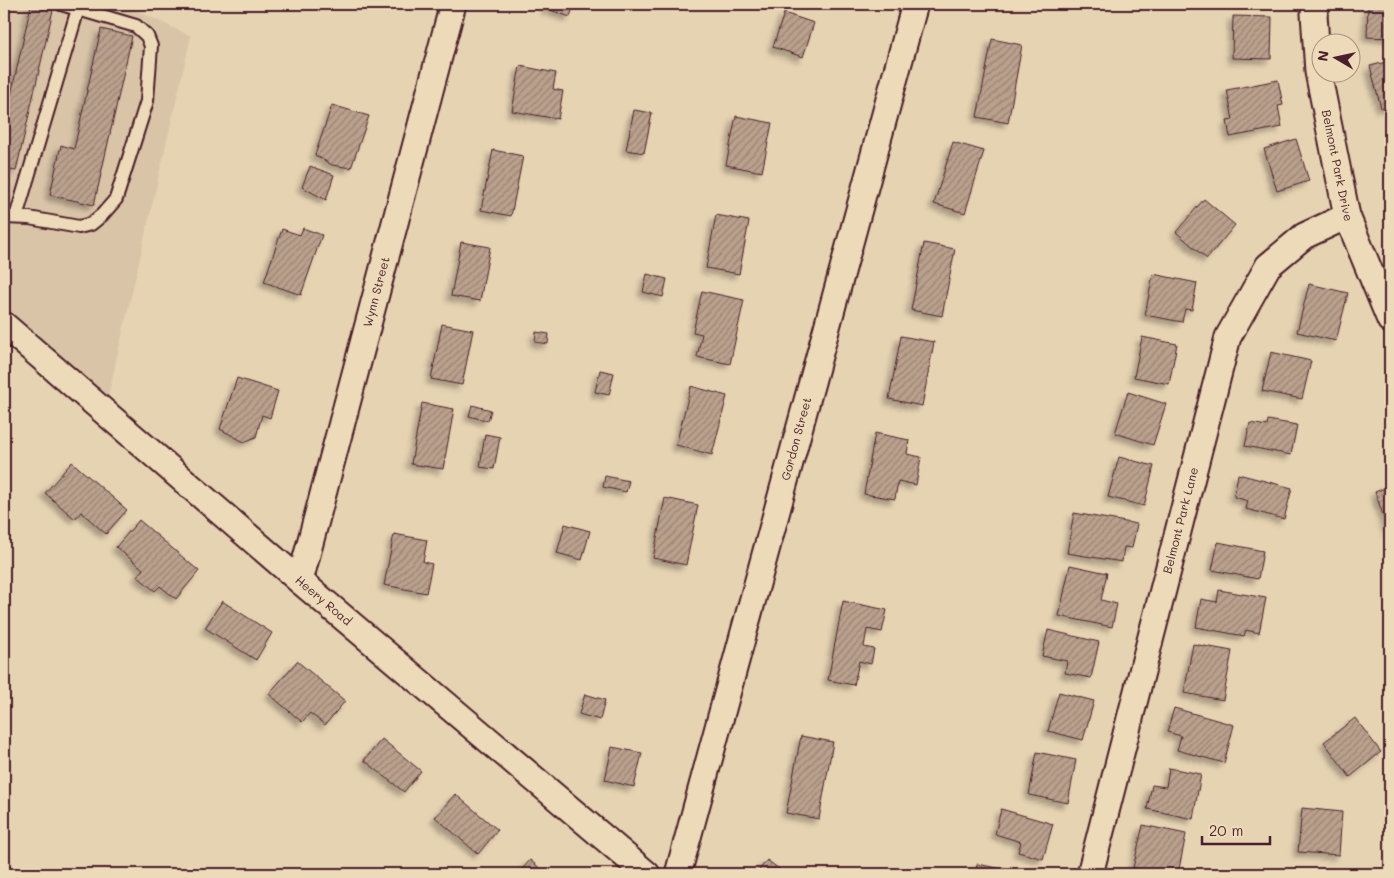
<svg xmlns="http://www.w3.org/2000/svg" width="1394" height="878" viewBox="0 0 1394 878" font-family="Mali,sans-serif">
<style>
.built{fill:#d9c4a7}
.building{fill:url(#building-hatch);stroke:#4a1f2b;filter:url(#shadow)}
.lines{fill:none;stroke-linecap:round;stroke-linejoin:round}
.service-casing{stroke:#4a1f2b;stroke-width:16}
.minor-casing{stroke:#4a1f2b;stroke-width:29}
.service{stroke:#ecdab8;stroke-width:12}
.minor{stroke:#ecdab8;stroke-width:25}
.labels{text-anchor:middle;stroke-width:4;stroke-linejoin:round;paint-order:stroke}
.street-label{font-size:12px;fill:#4a1f2b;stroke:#ecdab8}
</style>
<defs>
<pattern id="building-hatch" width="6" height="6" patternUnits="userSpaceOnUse" patternTransform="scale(1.25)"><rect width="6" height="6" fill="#baa18d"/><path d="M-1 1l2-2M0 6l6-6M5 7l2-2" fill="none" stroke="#998373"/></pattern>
<filter id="shadow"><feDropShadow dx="-4.5" dy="4.5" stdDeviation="2.5" flood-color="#0004"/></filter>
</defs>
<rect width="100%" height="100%" fill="#e6d3b2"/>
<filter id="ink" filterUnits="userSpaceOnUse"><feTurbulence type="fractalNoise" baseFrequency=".02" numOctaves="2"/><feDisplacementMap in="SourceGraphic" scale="10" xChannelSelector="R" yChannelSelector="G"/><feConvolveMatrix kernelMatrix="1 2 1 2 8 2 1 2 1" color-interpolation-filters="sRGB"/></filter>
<g filter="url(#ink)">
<!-- built -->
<path class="built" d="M4,4h118l69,32 -85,369 -102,-82z"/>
<!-- building -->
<path class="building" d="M546,4h28l-4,13 -25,-9z
M1368,4h22v34l-23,-1z
M31,5l22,5 -37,161 -12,-2v-43z
M784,13l30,10 -11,34 -30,-10z
M1233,16l39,1 -1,42 -39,-1z
M101,29l31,7 -38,169 -44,-10 11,-50 13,4z
M992,39l30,6 -14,78 -31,-6z
M1390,61v45l-9,2 -11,-42z
M520,66l36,7 -3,16 10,2 -5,28 -46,-8z
M1278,80l5,25 -5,1 4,21 -52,10 -3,-16 6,-1 -6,-30z
M332,105l37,11 -18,52 -19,-3 -17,-10z
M634,110l18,3 -8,40 -18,-3z
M736,116l36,7 -10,49 -36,-7z
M1296,139l13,42 -32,10 -13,-42z
M953,142l31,9 -19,62 -31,-9z
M493,150l30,6 -12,60 -30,-6z
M310,166l24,9 -8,25 -24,-13z
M1204,199l31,26 -28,34 -31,-27z
M716,215l33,6 -10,53 -33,-6z
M303,228l19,7 -21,60 -37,-13 18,-53 18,6z
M461,242l29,5 -10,54 -29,-5z
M924,243l31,6 -13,67 -31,-6z
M647,274l20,5 -4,18 -20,-5z
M1153,274l44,9 -5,27 -7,-1 -3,13 -37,-7z
M1309,284l39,9 -12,48 -39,-9z
M702,291l42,9 -14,64 -33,-7 5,-23 -9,-2z
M442,324l31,6 -11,55 -31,-6z
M536,332l13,2 -1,10 -13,-2z
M901,336l33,6 -12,64 -33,-7z
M1142,337l35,7 -8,40 -35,-7z
M1271,352l40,9 -9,38 -40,-8z
M600,370l14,3 -5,22 -14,-3z
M237,378l41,13 -8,27 -8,-3 -6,22 -12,5 -24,-13z
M691,386l36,10 -15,59 -36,-10z
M1128,392l38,12 -13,41 -38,-12z
M422,403l32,6 -11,60 -32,-5z
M472,405l19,5 -3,11 -19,-5z
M1268,420l29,5 -6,30 -46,-9 5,-23 17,3z
M875,433l34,7 -2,14 14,3 -5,28 -18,-4 -3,18 -31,-5z
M485,434l15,3 -6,32 -14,-2z
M1119,457l35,9 -10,40 -36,-9z
M72,462l55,48 -21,24 -25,-22 -6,7 -30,-26z
M1238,474l54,14 -8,31 -38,-10 2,-8 -14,-4z
M605,476l24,5 -3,11 -23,-5z
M1390,486v46h-1l-14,-40z
M665,498l33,7 -12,60 -33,-7z
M1074,513l63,11 -5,24 -8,-1 -2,15 -55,-9z
M139,520l60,51 -23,28 -16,-13 -5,5 -18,-15 6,-7 -27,-22z
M565,524l25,7 -8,29 -25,-7z
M394,534l33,6 -4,22 9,2 -6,29 -42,-8z
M1218,542l45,9 -5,28 -46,-9z
M1070,565l37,8 -6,27 16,4 -5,23 -53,-11z
M1219,590l47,8 -7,35 -13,-3 -2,6 -48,-9 5,-28 16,3z
M222,601l50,32 -16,27 -51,-32z
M843,601l44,9 -5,22 -15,-3 -3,18 10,2 -3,15 -12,-3 -5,24 -26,-5z
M1048,630l51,12 -8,36 -26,-5 2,-12 -25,-5z
M1193,644l39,7 -9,49 -39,-7z
M297,661l48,40 -20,24 -15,-12 -8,9 -33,-28z
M1059,692l35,9 -11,39 -35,-9z
M585,694l20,6 -5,20 -21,-6z
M1174,708l60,17 -10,38 -47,-13 4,-14 -14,-4z
M1355,718l26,34 -31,25 -26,-35z
M801,736l32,6 -14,77 -33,-6z
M382,739l39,32 -17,21 -40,-32z
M612,747l30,6 -8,34 -29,-7z
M1037,752l39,8 -8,43 -39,-8z
M1169,768l32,6 -8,45 -46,-10 5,-24 14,2z
M455,794l43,36 -20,24 -43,-37z
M1302,808l40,4 -3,43 -41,-3z
M1001,809l52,15 -10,35 -25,-7 3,-10 -26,-8z
M1143,825l43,9 -8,40h-15l-30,-6z
M530,860l17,14h-29z
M767,860l19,14h-30z
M977,864l52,10h-54z"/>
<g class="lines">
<!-- service casing -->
<g class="service-casing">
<path id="service" d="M4,217l25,1 50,9 12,-3 11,-9 14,-16 31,-98 4,-55 -4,-10 -11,-10 -75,-22
M16,217l62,-208"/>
</g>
<!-- minor casing -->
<g class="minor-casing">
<g id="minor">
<path id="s1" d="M1317,4l-3,10 4,58 29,144 43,104"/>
<path id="s2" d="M4,325l296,256 347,293"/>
<path id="s3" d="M300,581l153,-577"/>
<path id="s4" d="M678,874l237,-870"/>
<path id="s5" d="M1090,874l138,-537 40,-71 36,-30 43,-20"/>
</g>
</g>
<!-- service -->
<use href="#service" class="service"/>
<!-- minor -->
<use href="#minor" class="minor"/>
</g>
</g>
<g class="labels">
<!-- street labels -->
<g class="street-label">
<text dy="4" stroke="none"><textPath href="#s1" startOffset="164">Belmont Park Drive</textPath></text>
<text dy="4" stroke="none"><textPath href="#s3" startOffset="299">Wynn Street</textPath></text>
<text dy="4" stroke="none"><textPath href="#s4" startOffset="451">Gordon Street</textPath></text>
<text dy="4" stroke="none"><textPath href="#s5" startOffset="365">Belmont Park Lane</textPath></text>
<text dy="4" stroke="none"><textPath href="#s2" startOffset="422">Heery Road</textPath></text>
</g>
</g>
<!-- margin -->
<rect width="1394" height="878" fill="none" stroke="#ecdab8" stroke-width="20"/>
<rect x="10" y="10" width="1374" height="858" fill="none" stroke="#4a1f2b" stroke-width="2" filter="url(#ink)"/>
<!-- north arrow -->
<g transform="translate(1336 58) rotate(279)"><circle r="24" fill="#ecdab8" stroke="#ab8f80"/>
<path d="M0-4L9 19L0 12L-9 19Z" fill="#4a1f2b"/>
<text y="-8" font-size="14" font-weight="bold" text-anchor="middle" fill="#4a1f2b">N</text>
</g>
<!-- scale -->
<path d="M1202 836v8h68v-8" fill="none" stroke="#4a1f2b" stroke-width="2.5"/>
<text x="1209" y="836" font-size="15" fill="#4a1f2b" stroke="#ecdab8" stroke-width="4" paint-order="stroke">20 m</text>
</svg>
